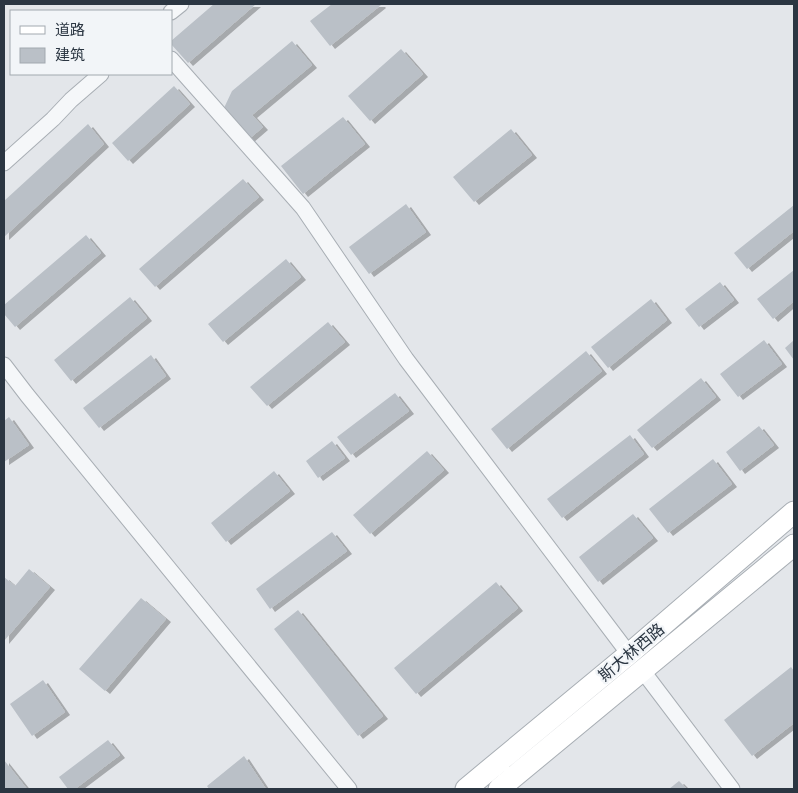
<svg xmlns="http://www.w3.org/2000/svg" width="798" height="793" viewBox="0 0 798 793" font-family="'Roboto Condensed','Noto Sans SC',sans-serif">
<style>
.building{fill:#bac0c7;filter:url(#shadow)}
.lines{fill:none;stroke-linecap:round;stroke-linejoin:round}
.street-casing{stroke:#a8aeb4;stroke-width:17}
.secondary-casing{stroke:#a8aeb4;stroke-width:23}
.street{stroke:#f5f7f9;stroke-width:15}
.secondary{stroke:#fff;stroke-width:21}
.labels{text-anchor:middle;stroke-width:4.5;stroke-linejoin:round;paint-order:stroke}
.street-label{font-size:16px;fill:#2b3642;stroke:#f2f5f8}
</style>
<defs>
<filter id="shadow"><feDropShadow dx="5" dy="3" stdDeviation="0" flood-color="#0004"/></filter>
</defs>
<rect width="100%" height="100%" fill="#e3e6ea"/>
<!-- building -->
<path class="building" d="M214,4h42l-68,59 -17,-19v-3z
M332,4h48l1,1 -51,41 -20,-25z
M292,41l20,24 -60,50 11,12 -15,13 -24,-32 8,-17z
M401,49l22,25 -53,47 -22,-25z
M174,86l16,18 -62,57 -16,-18z
M343,117l22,27 -62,50 -22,-28z
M88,124l16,20 -100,93v-36z
M511,129l21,26 -58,47 -21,-25z
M243,179l16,18 -104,90 -16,-18z
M406,204l20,28 -57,42 -20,-27z
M794,205v26l-47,38 -13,-16z
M86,235l15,18 -86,74 -11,-13v-9z
M286,259l15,18 -78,65 -15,-18z
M794,270v31l-21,18 -16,-20z
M720,282l14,18 -35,27 -14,-18z
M130,297l17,21 -76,63 -17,-21z
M651,299l16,21 -59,48 -17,-21z
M328,322l17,20 -78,64 -17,-19z
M764,340l18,24 -44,33 -18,-23z
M794,340v20l-9,-12z
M586,351l16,20 -95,78 -16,-20z
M151,355l15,21 -67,52 -16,-20z
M701,378l15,19 -64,51 -15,-18z
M395,393l14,18 -58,44 -14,-18z
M9,417l20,28 -25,17v-41z
M759,426l15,19 -34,26 -14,-19z
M630,435l14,19 -82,64 -15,-19z
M332,441l13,17 -27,20 -12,-17z
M427,451l17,19 -74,64 -17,-19z
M713,459l19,25 -64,49 -19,-24z
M274,471l16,20 -64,51 -15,-19z
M633,514l20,24 -55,44 -19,-25z
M332,532l15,19 -77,58 -14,-20z
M29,569l21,18 -46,54v-64l11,9z
M496,582l22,26 -102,86 -22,-26z
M141,598l25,21 -61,72 -26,-22z
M298,610l85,106 -25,20 -84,-107z
M791,667l3,4v52l-42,33 -28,-36z
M43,680l22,32 -33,24 -22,-32z
M108,740l12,15 -45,34h-7l-9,-12z
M244,756l22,33h-57l-2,-3z
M4,760l23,29h-23z
M679,781l8,8h-18z"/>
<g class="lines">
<!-- street casing -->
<g class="street-casing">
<path id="street" d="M171,12l10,-8
M171,59l132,149 103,151 223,295
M4,163l49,-44 18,-19 30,-26
M4,365l23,30 322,394
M642,670l90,119"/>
</g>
<!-- secondary casing -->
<g class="secondary-casing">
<path id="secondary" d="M466,789l163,-135 165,-142
M499,789l295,-244"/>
</g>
<!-- street -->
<use href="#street" class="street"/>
<!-- secondary -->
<use href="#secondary" class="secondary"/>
</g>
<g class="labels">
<!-- street labels -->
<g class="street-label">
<text transform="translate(631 652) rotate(-40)" y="6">斯大林西路</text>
</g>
</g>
<!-- border -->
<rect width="798" height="793" fill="none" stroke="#2b3642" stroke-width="10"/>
<!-- legend -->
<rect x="10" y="10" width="162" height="65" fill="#f2f5f8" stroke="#a2a9af"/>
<rect x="20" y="26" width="25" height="8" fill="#ffffff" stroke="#a2a9af"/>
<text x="55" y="35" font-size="15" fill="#2b3642">道路</text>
<rect x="20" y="48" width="25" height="15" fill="#bac0c7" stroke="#a2a9af"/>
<text x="55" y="60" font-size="15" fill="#2b3642">建筑</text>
</svg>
